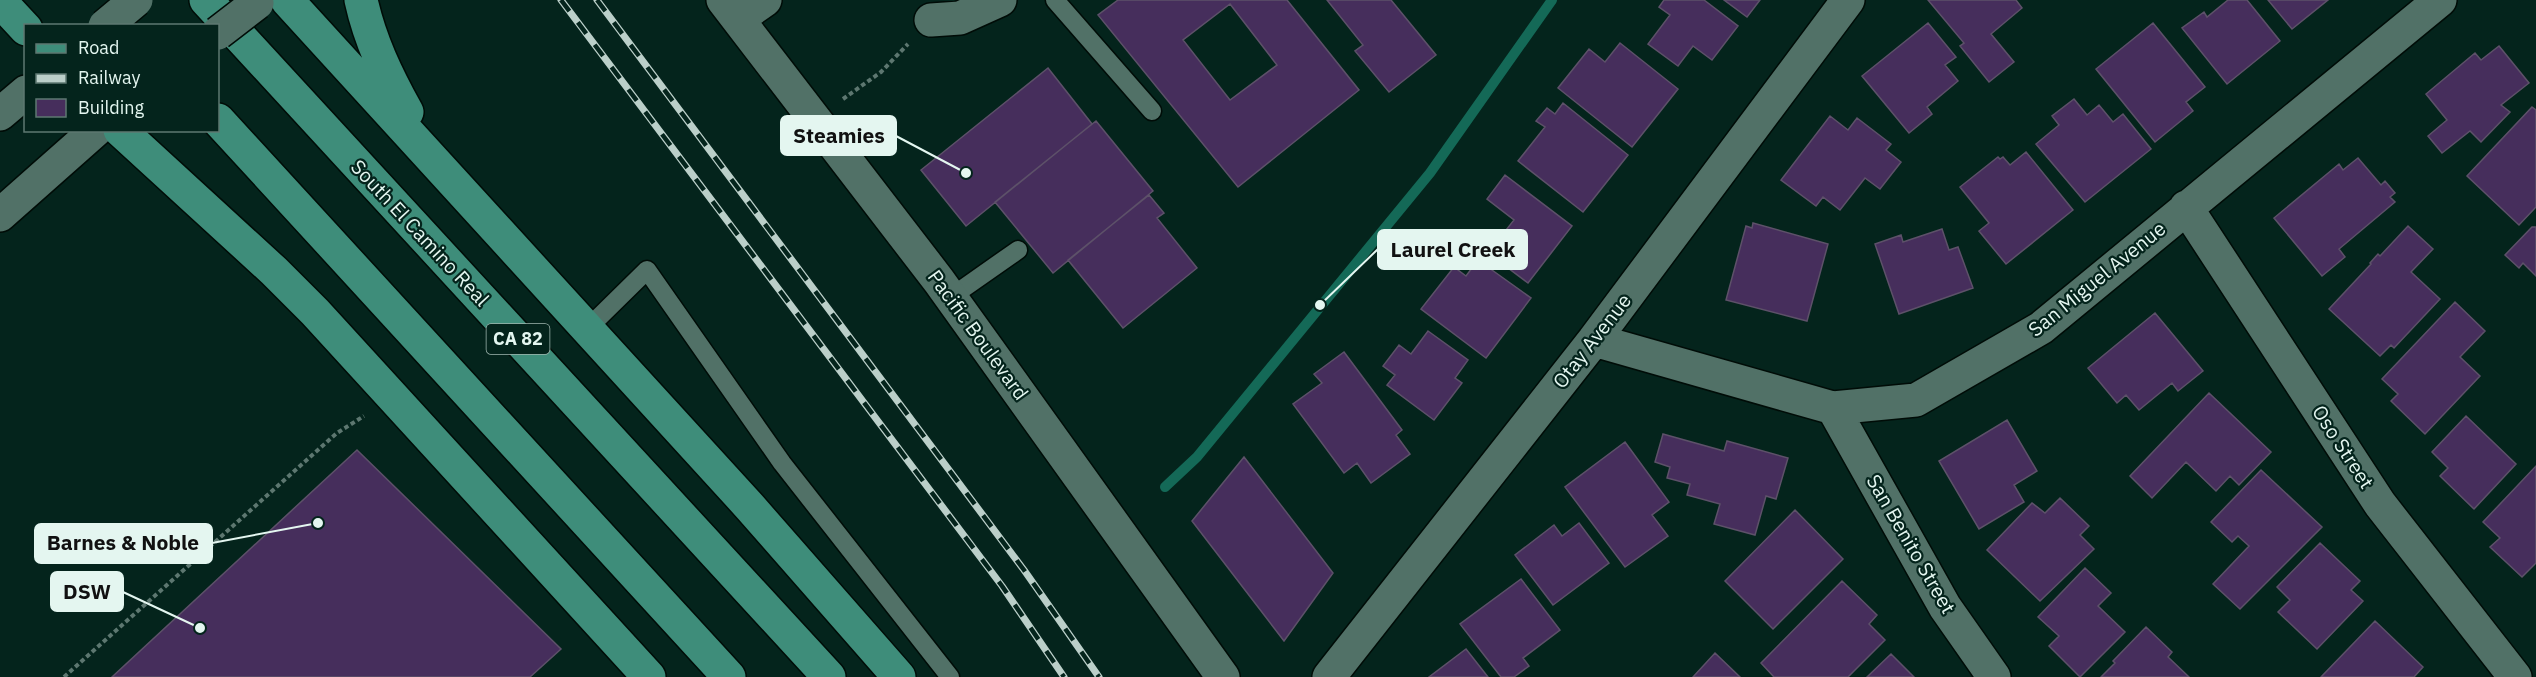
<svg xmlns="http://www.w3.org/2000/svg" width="2536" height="677" viewBox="0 0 2536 677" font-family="'IBM Plex Sans',sans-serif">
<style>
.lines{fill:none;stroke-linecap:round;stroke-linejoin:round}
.stream{stroke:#146957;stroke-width:10}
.building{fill:#462e5c;stroke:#5d5169;stroke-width:1.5;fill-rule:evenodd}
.lane-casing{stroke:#000c07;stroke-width:21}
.street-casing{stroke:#000c07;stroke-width:36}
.secondary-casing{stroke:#000c07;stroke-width:36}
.primary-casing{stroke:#000c07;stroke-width:36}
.path{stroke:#5d7770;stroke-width:4;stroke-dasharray:4.5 3;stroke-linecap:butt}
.lane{stroke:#517167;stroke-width:18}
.street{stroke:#517167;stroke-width:33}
.secondary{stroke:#517167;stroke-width:33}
.primary{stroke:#3e8d7a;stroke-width:33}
.rail-casing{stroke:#bbcfc9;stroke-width:7}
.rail{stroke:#04241c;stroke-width:4.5;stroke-dasharray:14;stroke-linecap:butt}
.secondary-bridge-casing{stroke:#000c07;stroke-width:36;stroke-linecap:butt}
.secondary-bridge{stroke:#517167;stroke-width:33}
.labels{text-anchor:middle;stroke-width:4.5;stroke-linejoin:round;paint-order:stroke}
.shield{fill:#04241c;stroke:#a1b7b0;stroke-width:1.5}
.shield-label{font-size:18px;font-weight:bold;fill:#e4f6f0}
.street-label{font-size:20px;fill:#e4f6f0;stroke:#04241c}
.leader{fill:none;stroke:#e4f6f0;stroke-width:2}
.callout-dot{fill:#e4f6f0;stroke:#04241c;stroke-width:2}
.callout{fill:#e4f6f0;stroke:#e4f6f0;stroke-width:2}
.callout-label{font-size:21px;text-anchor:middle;font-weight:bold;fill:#111}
</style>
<rect width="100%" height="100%" fill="#04241c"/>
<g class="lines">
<!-- stream -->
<path class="stream" d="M1165,487l32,-30 233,-284 122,-173"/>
</g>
<!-- building -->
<path class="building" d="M1118,0h169l72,90 -121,97 -140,-172zM1230,4l47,61 -47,35 -47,-60z
M1327,0h64l45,55 -47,37 -34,-41 8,-6z
M1664,0h40l34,26 -26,34 -19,-14 -15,20 -30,-22 22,-29 -11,-8z
M1724,0h36l-13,17z
M1928,0h88l6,8 -31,26 23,28 -25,20 -29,-36 4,-3z
M2228,0h19l33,41 -53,43 -45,-56 22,-16 3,5z
M2268,0h60l-36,29z
M1928,23l28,34 -11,8 13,16 -31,26 5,7 -23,19 -47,-57z
M2153,23l52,64 -19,15 7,9 -38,31 -59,-73z
M1620,43l58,46 -46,58 -74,-59 31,-39 16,13z
M2499,46l30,37 -28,22 9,7 -29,30 -11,-11 -28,22 -14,-17 19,-16 -21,-26 49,-41 6,7z
M1048,68l44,56 -126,102 -45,-56z
M2074,99l13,16 12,-10 14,17 10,-8 28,35 -66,53 -49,-58 23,-19 -7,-9z
M1563,103l65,52 -45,57 -65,-51 27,-34 -9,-6 11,-13 8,6z
M2532,107l4,3v97l-17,18 -52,-49z
M1830,116l18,14 9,-12 34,26 -5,6 15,12 -21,27 -15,-11 -25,32 -17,-13 -7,9 -35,-26z
M1096,121l57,70 -100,82 -58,-71z
M2026,152l47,58 -67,54 -27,-33 10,-8 -29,-36 38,-30 2,2 3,-2 7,8z
M2358,158l23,27 4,-4 10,12 -5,4 5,5 -56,47 6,8 -23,19 -48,-58 65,-54 4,6z
M1505,175l67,51 -44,57 -40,-30 26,-33 -27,-21z
M1149,195l15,18 -7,5 40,50 -74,60 -55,-68z
M1753,223l75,21 -21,77 -81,-21 20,-74 6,2z
M2408,226l25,23 -22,23 29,27 -46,49 -3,-3 -11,11 -51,-47 42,-45 -1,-1 8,-9 2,2z
M2532,227h4v49l-13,-13 -4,5 -14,-13z
M1942,229l7,21 9,-3 15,41 -74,26 -24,-70 26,-9 2,7z
M1478,260l53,38 -45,60 -65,-49 33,-42 12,9z
M2455,302l30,29 -25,26 20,19 -55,58 -34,-33 7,-7 -16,-15z
M2155,313l48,58 -25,20 -6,-8 -33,27 -13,-15 -9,8 -29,-35z
M1428,331l40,29 -13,18 7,5 -28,37 -47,-35 8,-10 -12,-9 16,-21 12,9z
M1344,352l58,78 -6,5 14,19 -39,29 -14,-20 -13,10 -51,-69 29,-21 -8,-9z
M2209,393l62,59 -32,33 -9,-9 -14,15 -30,-29 -34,36 -22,-22z
M2466,416l50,48 -42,45 -34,-33 8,-8 -16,-16z
M2007,420l30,51 -23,14 10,17 -45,27 -40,-68z
M1663,434l61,17 3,-10 61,17 -12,41 -10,-3 -11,39 -41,-11 6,-20 -33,-9 3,-11 -23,-6 3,-11 -15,-5z
M1625,442l44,60 -17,13 16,21 -43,31 -60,-80z
M357,450l204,199 -31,28h-418z
M1244,457l89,116 -49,68 -92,-120z
M2536,466v97l-14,14 -32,-30 10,-9 -17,-16z
M2261,470l61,57 -82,82 -27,-25 36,-38 -11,-10 -6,6 -21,-20z
M2060,498l29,28 -9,9 14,14 -54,52 -53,-51 45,-47 13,10z
M1795,510l48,49 -70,70 -48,-48z
M1579,523l30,40 -56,42 -38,-50 39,-30 8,11z
M2320,543l40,38 -9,9 12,11 -46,48 -39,-37 12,-12 -13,-13z
M2085,568l26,25 -13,13 27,26 -45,45 -31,-31 10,-10 -21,-19z
M1521,579l39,51 -37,28 6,8 -15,11h-13l-41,-53z
M1842,581l35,34 -8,9 16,16 -37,37h-74l-13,-14z
M2375,621l48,46 -9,10h-93z
M2146,627l26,25 -4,5 21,20h-88l14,-14 -2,-2z
M1466,649l22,28h-59z
M1715,653l25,24h-47z
M1891,654l23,23h-47z"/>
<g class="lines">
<!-- lane casing -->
<g class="lane-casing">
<path id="lane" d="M1055,0l97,111
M951,297l67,-47
M588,328l59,-58 135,193 168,214"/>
</g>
<!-- street casing -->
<g class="street-casing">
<path id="street" d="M931,20l29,-2 40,-18
M2186,207l194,297 135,173
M1594,340l239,68 83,-8 125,-72 399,-328
M1833,408l112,199 49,70
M1329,677l265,-337 254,-340"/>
</g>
<!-- secondary casing -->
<g class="secondary-casing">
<path id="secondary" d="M723,0l216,281 284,396
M738,19l27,-19
M0,114l26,-22
M0,215l96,-85"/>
</g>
<!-- primary casing -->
<g class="primary-casing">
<path id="primary" d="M206,0l623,677
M287,0l463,507 149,170
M361,0c9,41 26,76 46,112
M0,1l26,28
M218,120l511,557
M120,130l154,141 41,41 334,365"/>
</g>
<!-- path -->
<path class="path" d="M843,99l38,-27 27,-28
M64,677l273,-244 27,-17"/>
<!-- lane -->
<use href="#lane" class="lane"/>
<!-- street -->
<use href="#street" class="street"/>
<!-- secondary -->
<use href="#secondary" class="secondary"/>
<!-- primary -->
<use href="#primary" class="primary"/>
<!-- rail casing -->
<g class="rail-casing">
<path id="rail" d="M561,0l441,586 62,91
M597,0l427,570 75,107"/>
</g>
<!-- rail -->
<use href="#rail" class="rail"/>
<!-- secondary-bridge casing -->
<g class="secondary-bridge-casing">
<path id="secondary-bridge" d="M105,26l31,-26
M218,33l39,-30"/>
</g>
<!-- secondary-bridge -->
<use href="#secondary-bridge" class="secondary-bridge"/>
</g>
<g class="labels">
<!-- shield labels -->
<rect class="shield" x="486.5" y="324" width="63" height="30" rx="4.5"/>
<g class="shield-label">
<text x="518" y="345">CA 82</text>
</g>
<!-- street labels -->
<g class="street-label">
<text transform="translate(420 233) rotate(47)" y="7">South El Camino Real</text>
<text transform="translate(2097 279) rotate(-39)" y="7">San Miguel Avenue</text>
<text transform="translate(978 335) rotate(54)" y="7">Pacific Boulevard</text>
<text transform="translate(1592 341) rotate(-52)" y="7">Otay Avenue</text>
<text transform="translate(2343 447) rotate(57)" y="7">Oso Street</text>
<text transform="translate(1911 544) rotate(60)" y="7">San Benito Street</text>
</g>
</g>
<!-- callouts -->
<path class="leader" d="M966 173L896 136M1320 305L1378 249M318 523L212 543M200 628L123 592"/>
<g class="callout-dot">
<circle cx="966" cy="173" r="6"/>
<circle cx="1320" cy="305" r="6"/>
<circle cx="318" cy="523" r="6"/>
<circle cx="200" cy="628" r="6"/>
</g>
<g class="callout">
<rect x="781" y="116" width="115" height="39" rx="6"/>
<rect x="1378" y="230" width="149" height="39" rx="6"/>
<rect x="35" y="524" width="177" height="39" rx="6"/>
<rect x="51" y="572" width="72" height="39" rx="6"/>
</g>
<g class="callout-label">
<text x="839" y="143">Steamies</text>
<text x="1453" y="257">Laurel Creek</text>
<text x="123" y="550">Barnes &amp; Noble</text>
<text x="87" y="599">DSW</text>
</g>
<!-- legend -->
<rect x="24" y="24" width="195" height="108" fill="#04241c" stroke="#5e7871" stroke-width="1.5"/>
<rect x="36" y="44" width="30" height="9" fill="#3e8d7a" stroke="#5e7871" stroke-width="1.5"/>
<text x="78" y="54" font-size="18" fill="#e4f6f0">Road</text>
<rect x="36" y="74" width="30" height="9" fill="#bbcfc9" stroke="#5e7871" stroke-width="1.5"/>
<text x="78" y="84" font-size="18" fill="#e4f6f0">Railway</text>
<rect x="36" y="99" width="30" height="18" fill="#462e5c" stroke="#5e7871" stroke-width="1.5"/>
<text x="78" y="114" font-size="18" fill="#e4f6f0">Building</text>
</svg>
